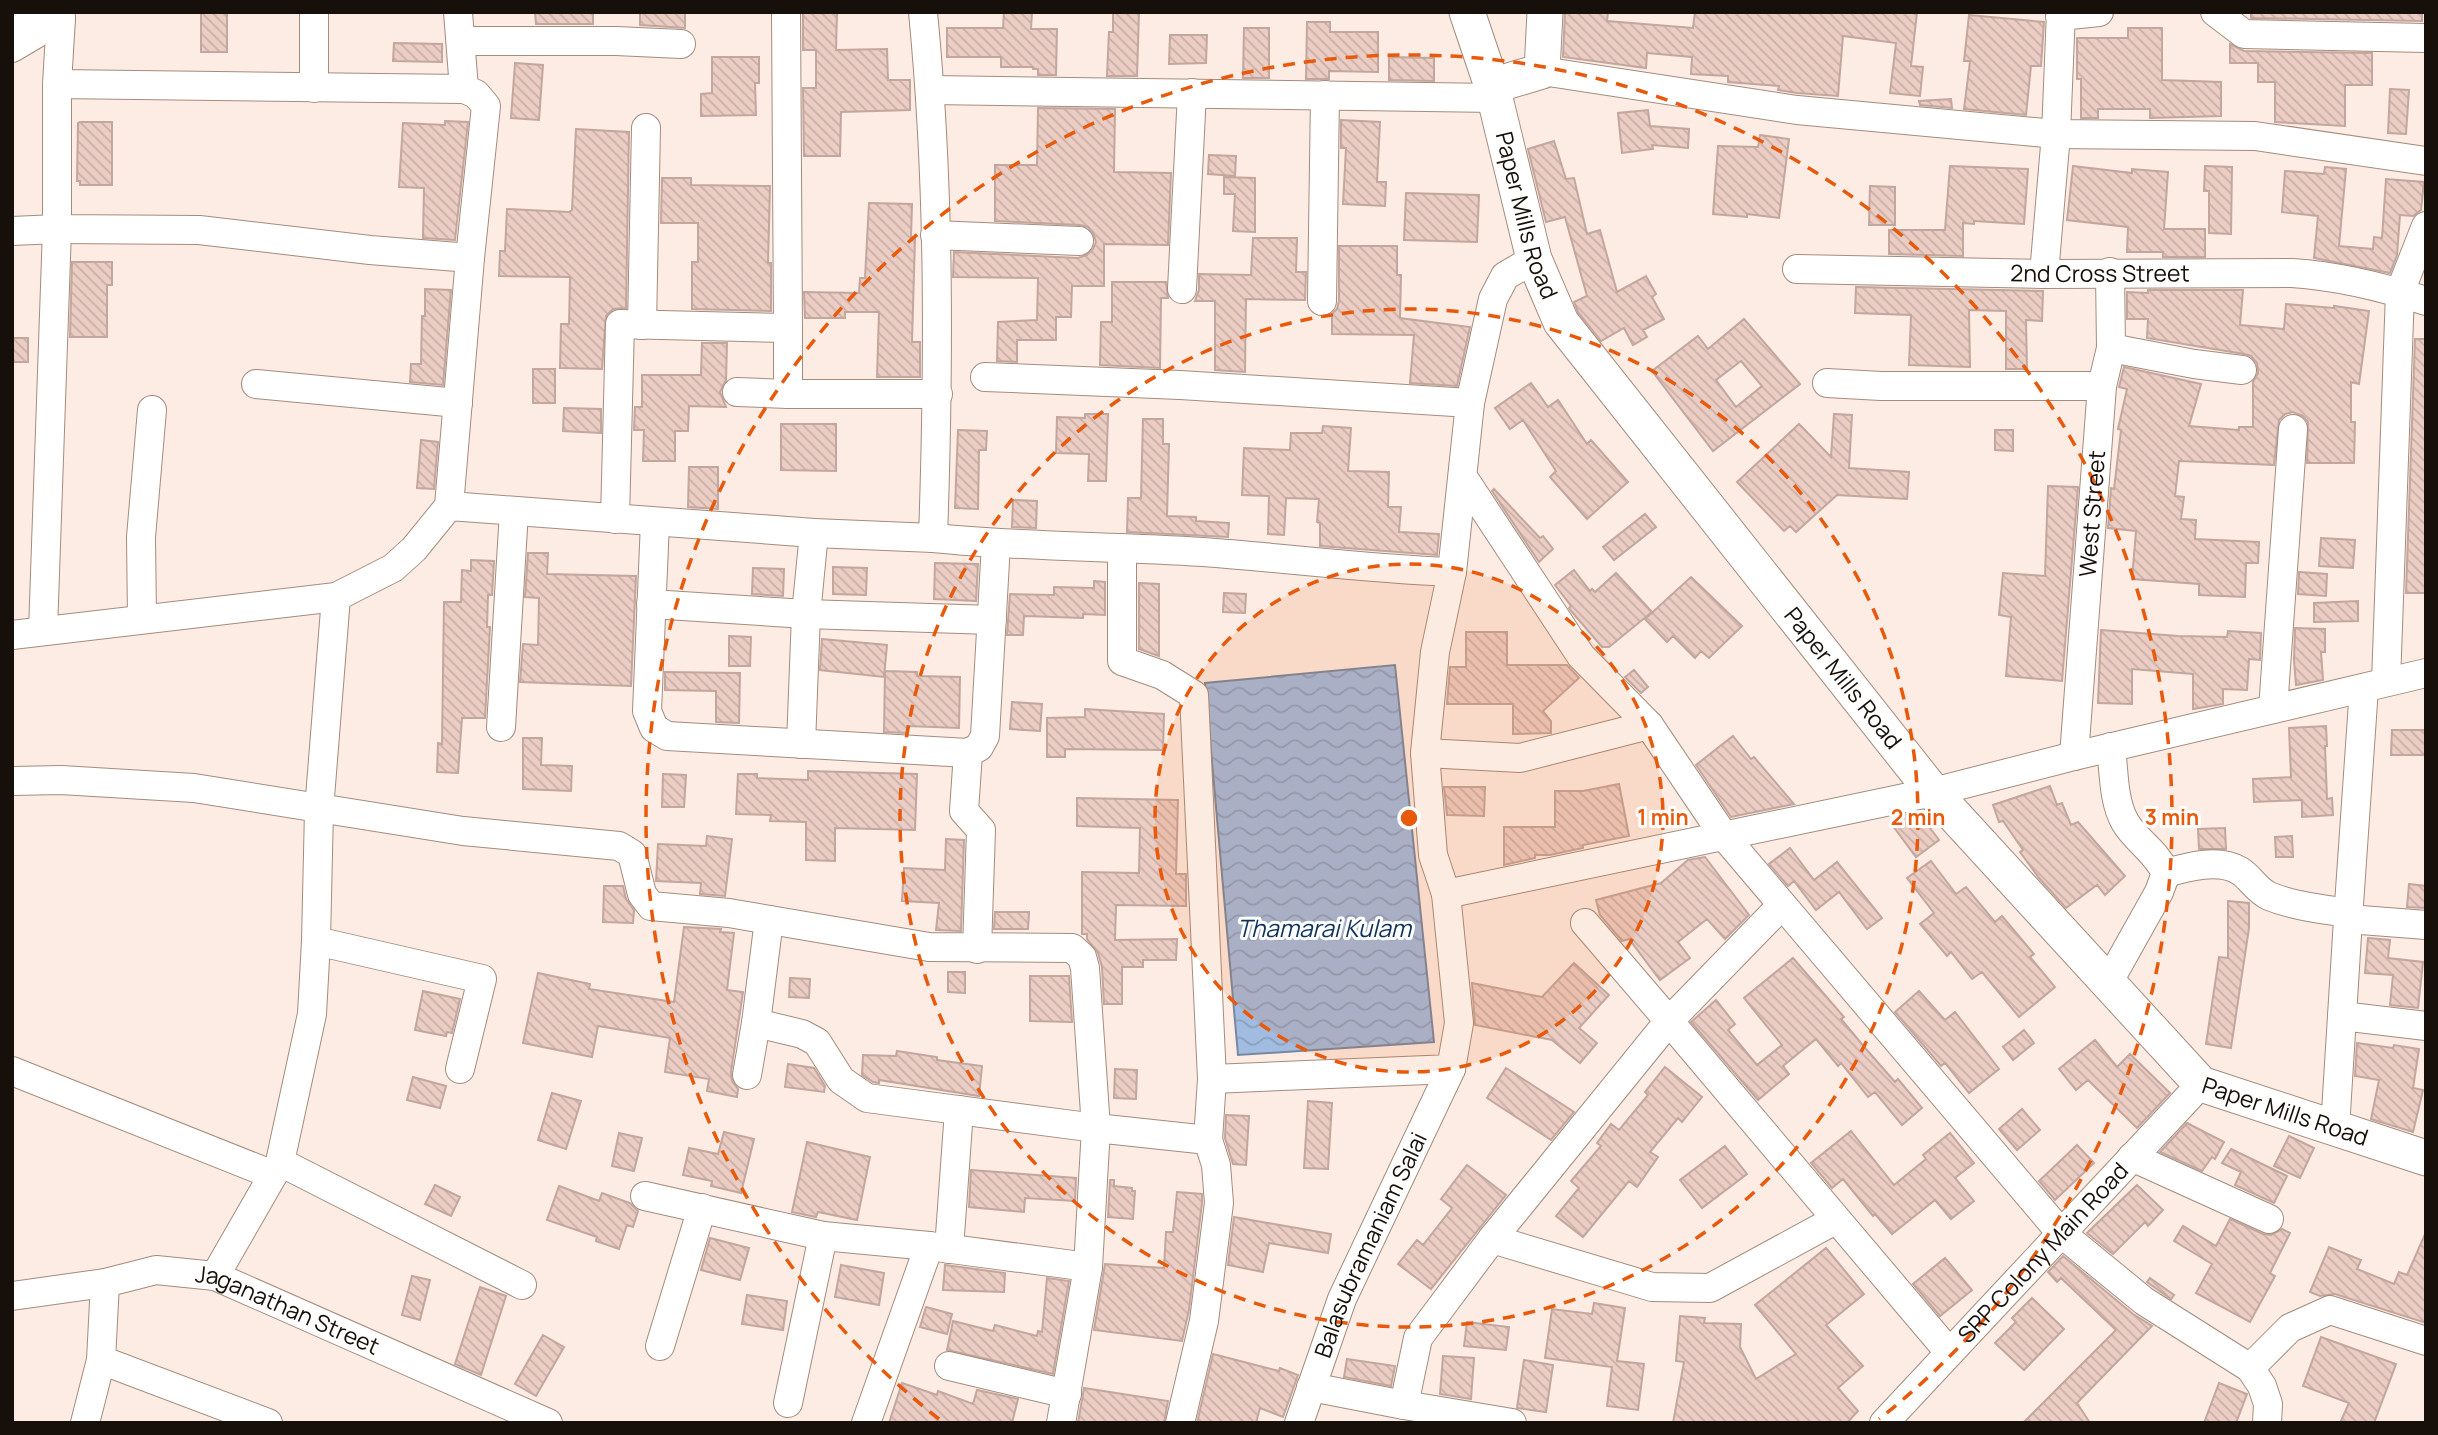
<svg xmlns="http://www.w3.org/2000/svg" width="2438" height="1435" viewBox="0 0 2438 1435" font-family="Manrope,sans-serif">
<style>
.water{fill:url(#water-waves);stroke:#7888a0;stroke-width:2}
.building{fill:url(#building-back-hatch);stroke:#c3a69d;stroke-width:2;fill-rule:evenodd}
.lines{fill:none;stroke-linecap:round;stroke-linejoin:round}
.minor-casing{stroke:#a48c7d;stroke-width:30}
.major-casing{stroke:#a48c7d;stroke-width:37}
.minor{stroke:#fff;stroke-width:28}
.major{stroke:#fff;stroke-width:35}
.ring{fill:none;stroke:#e8590c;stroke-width:3.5;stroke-dasharray:12 9}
.labels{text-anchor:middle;stroke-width:6;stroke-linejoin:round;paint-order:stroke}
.street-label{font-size:23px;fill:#170f09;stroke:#fff}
.water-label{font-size:24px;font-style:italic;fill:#0d325e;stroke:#fff}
.centre{fill:#e8590c;stroke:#fff;stroke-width:3.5}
.ring-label{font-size:21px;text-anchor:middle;font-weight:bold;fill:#e8590c;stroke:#fff;stroke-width:6;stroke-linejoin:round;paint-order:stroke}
</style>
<defs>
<pattern id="water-waves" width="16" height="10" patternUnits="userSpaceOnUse" patternTransform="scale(1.75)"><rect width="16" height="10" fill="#a1bce0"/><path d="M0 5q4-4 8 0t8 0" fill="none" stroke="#8aa0bf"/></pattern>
<pattern id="building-back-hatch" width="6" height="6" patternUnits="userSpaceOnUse" patternTransform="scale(1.75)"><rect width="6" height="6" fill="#ebcdc4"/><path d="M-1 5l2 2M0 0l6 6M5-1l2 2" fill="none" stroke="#c9afa7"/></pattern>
</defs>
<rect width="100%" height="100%" fill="#fcece3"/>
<!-- water -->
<path class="water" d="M1395,665l39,377 -196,13 -33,-372z"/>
<!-- building -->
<path class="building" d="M201,12h26v40h-26z
M535,12h58v12h-57z
M640,12h45v16l-45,-3z
M803,12h34l-1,38 51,-1 1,31h22v30l-69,2 -1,44h-36l-1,-68h13v-38h-13z
M1004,12h28l-1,17h26l-1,46h-18v-6h-5v-2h-32v-10h-54v-29h56z
M1113,12h26l-2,64h-30l2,-44h4z
M1565,12h43l-1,9 86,7 2,-16h222l-6,54 12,1 -3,29 -30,-3 6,-50 -53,-7 -5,60 -41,-3 -19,-3 1,-4 -51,-4v-6l-37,-2 1,-17 -45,-4 -1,15 -83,-11z
M2251,12h171v9l-171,-3z
M1969,15l75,7 -3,44h-10l-5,49 -62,-6 6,-48h-6z
M1307,22h23v10h48v40l-49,-1v8h-23z
M1244,28h25v50h-26z
M2128,28h34v52l59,2v34l-71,2v-9h-52v9h-17v-39h-4v-41h51z
M1170,35h37l-1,28 -37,1z
M394,43l48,1v18l-49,-1z
M2230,44l14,7 128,2v32h-27v41l-70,-4v-40h-17v-19h-28z
M712,57h47v26h-4l1,32 -55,1v-22l11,-1z
M1389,57l45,1v23l-45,-1z
M515,63l28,2 -4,55 -28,-2z
M2390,89l19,1 -3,44 -18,-1z
M1951,99l1,9 -32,-3 -1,-4z
M1038,108l77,1 -1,63 57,1 -3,72 -64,-1v42h-32l-1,31h-15v23h-39v22l-20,-1 1,-39 39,-2 1,-42 -85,-1 1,-25 124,6 9,-3 6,-6 3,-7 -3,-9 -5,-6 -8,-2 -85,-4v-56h42z
M1648,110l2,16 39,3 -1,19 -36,-3 1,4 -31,4 -4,-40z
M1341,120l39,2 -3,60h9l-1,24 -42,-2 3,-56h-5z
M445,121l23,1 -13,118 -32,-2 1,-50 -25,-1 4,-64 42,2z
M80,122h32v63h-32v-4h-3l1,-58z
M576,129l53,3 -3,176 -13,1 -7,7 -4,53 -42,-1 1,-44h8l1,-47 -71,-1 1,-25h5l2,-42 62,3 3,-2z
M1760,135l29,4 -10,79 -32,-4v3l-34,-3 5,-68 40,1z
M1554,141l12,38 8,-1 13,56 13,-4 17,62 29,-16 10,18 -4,3 12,22 -21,11 4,7 -14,8 -9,-17 -23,13 -23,-29 -4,-10 13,-6 -22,-79 -19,5 -18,-73z
M1209,155l27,1 -1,20 -27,-2z
M1950,166l78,3 -4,55 -50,-3v3l-11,-1v33l-74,-2v-24h56z
M2073,166l59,7v-4l36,3 -4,57h41v28h-42v-5h-36l1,-25 -61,-7z
M2205,166l27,1 -1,67 -22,-1v-42h-5z
M2325,167l21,2 -7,77 34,3 1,-12 8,1 4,-59 38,3 -3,28 -8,6 -13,-1 -3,40 -7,18 -76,-15 4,-42 -36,-4 3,-41 39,3z
M1224,177l31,1v54l-22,-1 2,-37h-11z
M662,178h29v7l79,1 -2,77h3v48l-79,-2v-47h6v-39h-37z
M1870,186l25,1v38h-26z
M1406,193l73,2 -2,47 -73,-2z
M869,203l43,1 -1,34h4l-3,104h8v35h-43l2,-65h-34v6h-40l-1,-26 55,1 1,-15h5z
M1253,238h44l-1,34h10l-1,28 -59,-1 -1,73 -30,-2v-69h-20l4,-11v-16l52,1z
M1339,246h58v29h4l-1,43 70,9 -13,59 -47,-3 4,-48 -82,-1v-20l5,-5 2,-8z
M72,262h40v23h-5v52h-37z
M1112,282h54l2,16h-7l-1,70 -60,-3 1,-43h11z
M1856,287l187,4 -1,30 -16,-1 1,49h-21v-58l-37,-1 1,57 -61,-2 2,-50 -56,-2z
M425,289l26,1 -8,95 -33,-3 1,-18h10l1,-48h3z
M2148,290h95l-3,35 44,4 2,-25 48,4v-2l35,5 -10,73 -8,-2v40h4l-1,41h-47l1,-41 -5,-6 -10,-4 -8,2 -6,6 -5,45 -95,-4 -4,35 9,1 -3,22 15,1 -1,19 64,3 -1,21h-12l-1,34 -46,-2v-11l-67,-5 4,-48 -28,-3 3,-40 3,1 7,-59 -3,-1 9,-40 -8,-2 5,-20 77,17 -12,42 50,4v-3h14v-45l5,-9 -1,-10 -6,-7 -7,-2 -97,-16 1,-19h-21v-27l21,1z
M1744,319l56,65 -87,67 -61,-80 46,-35 10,13zM1741,361l21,25 -26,21 -20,-27z
M12,338h16v24h-16z
M2415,339h11v254h-20z
M702,343h25l-1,37 -6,12 6,15 -37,-1 -1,25h-13v30h-32l1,-31h-10l1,-23h7v-32h59z
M533,369h22v34h-22z
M1531,383l17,24 10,-7 29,44 4,-4 37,42 -41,37 -37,-42 6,-6 -33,-51 -13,9 -15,-21z
M564,408l37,1v24l-38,-2z
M1085,414h23l-2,67h-18l1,-27 -33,-1 1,-36 28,1z
M1834,414l18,1 -3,53 60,4 -2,27 -70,-4 -41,37 -6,-6 -6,5 -47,-49 62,-58 32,33z
M1143,419h20v25h6l-2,72 29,1v4l33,2 -1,14 -101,-5 1,-34h13z
M781,424h55v47l-55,-1z
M1323,426l28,2 -3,43 41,1 -1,35h13l-2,25 40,2 -2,21 -117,-9v-23l-3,-1 2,-23 -33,-1 -2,37 -16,-1 1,-38 -27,-1 2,-47 46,2 1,-17h31z
M958,430l29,1 -1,19h-7l-1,59 -23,-1z
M1995,430h18v21l-18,-1z
M421,440l17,2 -4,47 -17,-1z
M689,467h29v42l-30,-2z
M2048,486l30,1 -16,194 -56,-5 5,-59 -12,-2 4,-42 42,3z
M1494,489l46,49 3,-2 10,13 -14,13 -47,-71z
M1013,500l24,1 -1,27 -24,-1z
M1645,514l11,13 -42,33 -11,-13z
M2321,538l34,2 -2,28 -34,-2z
M528,553h20l-1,21 89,2 -5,110 -111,-4 3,-38 15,1 1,-47 -14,-1z
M471,560l23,1 -2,34h-4l-1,32h3l-5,91h-23l-4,55 -21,-1 1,-29 4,1 2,-142h17l1,-32 9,1z
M935,563l43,1 -2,37 -42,-2z
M833,567l34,1 -1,27 -33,-1z
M753,568l31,1 -1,27 -31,-2z
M1574,570l16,21 2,-2 3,3 21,-19 36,39 -43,35h-7l-30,-35 -3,-4 2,-2 -16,-21z
M2299,572l28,2 -1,22 -28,-2z
M1691,577l51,49 -33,32 -8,-7 -6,7 -22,-22 -6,6 -22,-23z
M1094,581l11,1v33l-22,-1v4l-59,-2 -1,19h-16l3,-41 44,1v-8l40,1z
M1139,583l20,1v72l-20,-7z
M1224,593l22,1 -1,19 -22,-1z
M2358,601v20l-44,1v-19z
M2295,628l30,1v23h-4l2,28 -27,5 -2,-25z
M2101,630l77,6 49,1 1,-6 33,2 -1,27 -11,-1 -2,31 -24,-1v15l-30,5v-35l-61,-5v35l-34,-1z
M1466,632h41v33h60l12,13 -36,33 8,10v12l-38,1v-30h-66l3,-37h16z
M729,636l22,1 -1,29h-21z
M822,639l65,6 -3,32 -64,-7z
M1634,670l14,17 -7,6 -16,-16z
M885,671l32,1v4l43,1 -1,51 -52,-2v7l-23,-1z
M665,672l75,1 -1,50 -23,-1v-31l-51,-1z
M1012,702l30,2 -2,27 -30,-2z
M1085,709l79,5 -1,36 -98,-1v8h-18v-39l38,-1z
M2326,726l1,20h-2l2,53 5,-1 1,17 -31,2v-17l-48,2 -1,-23 38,-2 -2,-49z
M2392,730h34v25h-35z
M1733,736l18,23 3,-2 40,47 -63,13 -35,-52z
M523,738h19l-1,27 31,1 -1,25 -48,-2z
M808,771l109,3 -2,56 -80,-2v33l-29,-1v-38l-36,-1 1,-6 -35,-1 2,-40h19v4l51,2z
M663,774l23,1 -2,32h-22z
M1619,784l10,52 -46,9v3l-33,7h-15v3l-31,7v-38h51v-36h28z
M2050,786l7,19 5,-2 9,22 7,-3 47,54 -20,19 -8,-10 -31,23 -27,-30 -19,-26 3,-2 -20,-29 -4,1 -6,-17z
M1444,787h41l-1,29 -37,-1z
M1077,798l101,2 -2,74h10v32l-70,-1 -1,35 62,-1 -1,21h-33v7h-21v37h-18l-2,-37 -4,-14 -11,-14v-5h-5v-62l57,1 1,-45 -63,-2z
M1918,812l21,28 -23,17 -26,-35 8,-6z
M2225,828l1,21h-27l-1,-20z
M707,836l25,3 -7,57 -25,-2 1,-11 -45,-2 2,-37 48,2z
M2292,836l1,21h-17l-1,-20z
M946,839l18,1 -3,91 -25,-1 3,-27 -37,-2 2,-33 41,2z
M1790,848l24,32 23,-18 45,56 -15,11 -28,-37 -23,18 -22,-29 -6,5 -19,-22z
M1705,857l44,58 -24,24 -18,-20 -29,23 12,16 -30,22 -31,-41 -7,2 -22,-26 -4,-15 65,-17 27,-23z
M1931,861l25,33 10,-7 29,35 7,-6 32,38 -4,3 25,30 -36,30 -37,-45 -10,7 -21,-27 -4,4 -27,-32 14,-11 -27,-35z
M2409,884l17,2v22l-19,-1z
M604,886h19l3,13 8,11 -1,13 -30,-1z
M2228,901l21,2v25l-18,120 -25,-4 13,-87 9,1z
M995,912h34l-1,17h-34z
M684,927l37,2 -1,3 14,1 -7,57 16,2 -12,80 1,9 6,8 -1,8 -30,-6 2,-12 -44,-7 5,-34 -72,-12 -6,31 -69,-14 15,-70 52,11 -1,5 85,13z
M2368,938l22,2 -2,18 35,4 -5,46 -28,-3 3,-30 -28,-2z
M1793,958l51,59 -3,2 25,30 29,33 3,-3 24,29 -20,17 -27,-33 -7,5 -27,-34 -3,3 -22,-27 -33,27 6,8 -31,26 -67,-78 25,-22 19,24 -7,6 29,35 25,-20 -38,-47z
M1574,963l35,32 -30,33 18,15 -17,20 -28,-23 -77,-15 -3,-42 70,14z
M948,972h17v21l-17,-1z
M1030,976h39l3,46 -42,-1z
M790,978l20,1 -1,19 -20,-1z
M423,991l37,8 -8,34 -5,-1 -1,4 -31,-6z
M1919,991l26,29 10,-8 44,57 -30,24 -24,-30 -4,3 -46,-54z
M2024,1030l10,13 -21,17 -10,-13z
M2095,1040l22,27 13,-13 40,39 -33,35 -49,-48 -12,10 -17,-21z
M2357,1043l36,5 1,-3 25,4 -6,39 10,2 -10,42 -42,-13 8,-39 -24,-4z
M897,1051l40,6v3l45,6 -3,30 -100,-16v3l-6,-1 -11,-7 1,-20 33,1z
M788,1064l26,4 11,18 -1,6 -39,-5z
M1665,1067l37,30 -20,25 -4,-4 -28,34 8,5 -21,30 -8,-6 -46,56 -27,-21 23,-28 -8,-7 30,-35 -4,-3 14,-19 8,6 29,-35 -3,-3z
M1506,1068l68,44 -23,28 -64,-42z
M1115,1069l22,1 -1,29 -22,-1z
M413,1077l33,9 -6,22 -33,-8z
M552,1093l29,8 -15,48 -28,-9z
M1308,1101l24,2 -4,66 -24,-1z
M2022,1109l18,21 -23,20 -18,-21z
M1226,1115l23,1 -3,49 -13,-1 -8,-26z
M2187,1123l37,19 -9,17 -3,-2 -10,14 -42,-19z
M1851,1131l43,54 32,-26 -3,-4 27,-22 24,30 -19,15 19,23 -23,18 -16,-19 -43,34 -17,-20 -2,2 -30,-37 -11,9 -21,-25z
M724,1132l30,7 -13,54 -30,-7 1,-5 -29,-6 6,-27 29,6z
M619,1133l23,5 -8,33 -22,-5z
M2289,1136l25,12 -14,30 -26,-12z
M807,1142l63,15 -13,63 -39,-8 -2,5 -24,-5z
M2077,1145l17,18 -39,37 -16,-19z
M1725,1146l22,28 -45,34 -22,-28z
M2231,1149l56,27 -13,27 -39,-18 6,-13 -19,-9z
M1467,1165l39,30 -75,94 -33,-25 19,-24 6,5 29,-37 -11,-9z
M971,1170l105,8 -1,23 -50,-3 -1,14 -55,-5z
M1110,1180h4v6l18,2v3h3l-2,28 -25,-2z
M435,1185l25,12 -9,19 -26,-12z
M2137,1185l26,25 -15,16 -3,-4 -32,32 -26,-21z
M559,1186l40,15 3,-8 28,10 8,8 -5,16 -6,-2 -8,24 -23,-8 1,-4 -50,-17z
M1177,1192l25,2v9l-13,107 -7,31 -88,-11 11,-66 59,4 2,-36h7z
M1234,1217l97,17 -3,19 -59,-10 -6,29 -35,-7z
M2230,1219l33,15 8,1 11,-6 8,4 -20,40 5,3 -25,46 -54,-29 16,-29 -38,-23 9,-15 33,20z
M2426,1232v91l-91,-29 -15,2 -10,-4 19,-45 32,13 -4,9 37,15 5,-12 8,3z
M710,1238l39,10 -9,32 -39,-10z
M1826,1248l38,46 -38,31 37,41 -25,22 20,23 -11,12h-174l11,-61 -8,-1 4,-45 25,2 -1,5 37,1 -1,23 16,32 40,-25 -41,-49z
M2063,1256l70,58 19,12 -75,77 13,20h-67l93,-93 -55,-52 -4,4 -9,-10z
M1945,1258l27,32 -32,26 -27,-32z
M841,1265l43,8 -5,32 -44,-8z
M945,1265l60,8 -1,19 -61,-2z
M412,1276l18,4 -10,40 -18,-5z
M1047,1278l22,3 -16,93 -106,-24 6,-29 40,10 2,-6 42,11 1,-5 4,1z
M2150,1278l24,17 -3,4 -24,-17z
M480,1287l26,9 -25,79 -26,-11z
M747,1295l40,6 -4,29 -41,-6z
M2032,1298l32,31 -40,41 -29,-27 21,-21 -4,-4z
M1594,1303l31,5 -8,53 27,3 -6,46 -31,-4 5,-39 -67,-9 7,-49 40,5z
M926,1307l26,7 -5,20 -27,-7z
M1467,1322l42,5 -3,23 -42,-4z
M543,1335l21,12 -28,49 -21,-12z
M2321,1337l75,27 -22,59h-34l9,-20 -46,-17z
M1213,1354l66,17 1,-3 18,7 -15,42 -23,-9 -4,15h-59z
M1443,1356l31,2 -3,41 -31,-5z
M1347,1359l48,7 -4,20 -47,-9z
M1524,1360l29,5 -7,47 -29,-4z
M902,1383l35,12 1,-4 35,13 4,-14 41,9 -6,24h-123z
M2219,1383l28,11 -11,29h-32z
M1084,1388l84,13 -4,22h-86z"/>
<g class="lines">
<!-- minor casing -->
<g class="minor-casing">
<g id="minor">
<path d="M314,12v76"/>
<path d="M458,12l6,77"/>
<path d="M786,12l2,316"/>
<path d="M2215,12l29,22 182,4"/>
<path d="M2060,16l39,-4"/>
<path d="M12,18h49l-4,66v145l142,1 171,20 100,8 16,-152 -10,-12 -12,-5 -407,-5"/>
<path d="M462,41h154l65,3"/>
<path d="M12,48l49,-29"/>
<path d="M1542,71l255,39 259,24 199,2 171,25"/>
<path d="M930,90l565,8"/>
<path d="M12,231l45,-2 -14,402"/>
<path d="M935,235l144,6"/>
<path id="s1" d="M1797,269l247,5 248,-1c45,3 91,14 134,28"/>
<path d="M2044,274l12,-140 5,-122"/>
<path d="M1182,289l10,-196"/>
<path d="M1322,301l3,-206"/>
<path d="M642,325l4,-197"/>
<path d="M2111,348l83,16 48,6"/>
<path d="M985,377l195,8 290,18"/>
<path d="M1827,383l54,3h221"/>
<path d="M256,384l202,19"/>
<path d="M737,392l51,2"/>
<path d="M1463,477l118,179 68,69 75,111 337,397 83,68 106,67 12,18 6,18 -1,19"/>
<path d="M449,506l21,-248"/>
<path d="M615,519l5,-195 168,4v66h150"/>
<path d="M655,522l-8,189 7,17 13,8 301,17 11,-6 6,-11 11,-192"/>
<path d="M933,538c90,9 180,8 270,14 83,6 165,17 249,20"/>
<path d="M1122,549v112l40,14 32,20 18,384"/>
<path d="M651,604l155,10 186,6"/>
<path d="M142,619l-1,-82 11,-127"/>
<path d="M12,635l324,-38 57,-29 21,-19 35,-43 365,27 119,5c6,-175 7,-352 -10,-526"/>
<path d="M2386,682l14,-390 26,-66"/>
<path d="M2273,709l20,-280"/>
<path d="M501,727l13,-216"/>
<path d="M801,744l5,-130 8,-81"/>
<path d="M968,753l-4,58 17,19 -4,119"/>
<path d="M1425,753l95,5 129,-33"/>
<path id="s2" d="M2074,756l28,-370 9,-38 -1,-76"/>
<path d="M12,781l49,-1 133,8 269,43 156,15 13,8 10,40 9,12 78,7 200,34 143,1 10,9 3,11 11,160 -229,-30 -26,-18 -24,-38 -15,-8 -46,-11"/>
<path d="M2166,873c21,-6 53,-15 74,-2 11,7 16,19 29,25 24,10 53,13 79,17"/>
<path d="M1446,894l-13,-39 -8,-102 10,-101 17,-80 18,-169 23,-104 12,-23 29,-17"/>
<path d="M2348,919l16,-231"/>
<path d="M1585,923l84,98 113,-116"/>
<path d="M316,941l166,38 -22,90"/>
<path d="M2108,983l51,-91 7,-19c-11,-23 -30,-32 -41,-51 -12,-21 -11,-51 -14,-75"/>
<path d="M2342,1016l6,-97 78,6"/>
<path d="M12,1071l261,104 -58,101"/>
<path d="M747,1075l9,-52 13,-103"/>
<path d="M2335,1128l7,-112 84,10"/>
<path d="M2132,1157l137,62"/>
<path d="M280,1162l242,123"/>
<path d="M273,1175l7,-13 32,-148 4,-73 3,-131 17,-213"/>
<path d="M645,1196l178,40 106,10"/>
<path d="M1492,1239l160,48 58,1 125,-68"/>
<path d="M949,1249l10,-139"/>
<path id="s3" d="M12,1296l93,-13 51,-13 59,6 333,147"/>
<path d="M660,1346l42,-138"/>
<path d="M101,1360l167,63"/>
<path d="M949,1366l118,28"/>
<path d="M2250,1368l40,-40 40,-18 96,31"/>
<path d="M1311,1387l93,18"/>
<path d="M788,1403l35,-167"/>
<path d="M85,1423l16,-63 4,-77"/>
<path d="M866,1423l63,-177 159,21 8,-139 112,12 4,-61 239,-10 8,-46 -13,-129 487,-102 141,-36 352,-83"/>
<path d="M1061,1423l27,-156"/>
<path d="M1180,1423l24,-102 15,-118 -3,-38 -8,-25"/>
<path id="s4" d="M1299,1423l43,-124 109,-230"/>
<path d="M1512,1423l-108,-18 14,-67 74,-99 177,-218 280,331"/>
<path id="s5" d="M1884,1423l317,-339"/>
</g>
</g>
<!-- major casing -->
<g class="major-casing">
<g id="major">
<path id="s6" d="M1467,12l25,74 42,173 27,63 372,470 268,292 225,74"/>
<path d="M1492,86l50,-15 3,-59"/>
</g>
</g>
<!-- minor -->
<use href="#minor" class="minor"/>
<!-- major -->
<use href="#major" class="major"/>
</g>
<!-- distance rings -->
<circle cx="1409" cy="818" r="254" fill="#e8590c" fill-opacity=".12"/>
<g class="ring">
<circle cx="1409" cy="818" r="254"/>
<circle cx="1409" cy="818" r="509"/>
<path d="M939 1419A763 763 0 1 1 1879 1419"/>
</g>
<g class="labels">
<!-- street labels -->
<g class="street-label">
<text dy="8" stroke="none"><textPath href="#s6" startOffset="212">Paper Mills Road</textPath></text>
<text dy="8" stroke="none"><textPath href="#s1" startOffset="303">2nd Cross Street</textPath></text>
<text dy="8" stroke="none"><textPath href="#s2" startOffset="243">West Street</textPath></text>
<text dy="8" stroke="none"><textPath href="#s6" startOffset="779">Paper Mills Road</textPath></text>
<text dy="8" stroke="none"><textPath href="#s6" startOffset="1409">Paper Mills Road</textPath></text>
<text dy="8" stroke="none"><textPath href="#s4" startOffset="192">Balasubramaniam Salai</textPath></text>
<text dy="8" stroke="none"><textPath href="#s5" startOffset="233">SRP Colony Main Road</textPath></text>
<text dy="8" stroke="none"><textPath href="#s3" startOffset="285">Jaganathan Street</textPath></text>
</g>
<!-- water labels -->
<g class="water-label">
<text x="1324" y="937">Thamarai Kulam</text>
</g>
</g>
<circle cx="1409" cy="818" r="10" class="centre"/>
<g class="ring-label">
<text x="1663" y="825">1 min</text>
<text x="1918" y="825">2 min</text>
<text x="2172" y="825">3 min</text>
</g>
<!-- border -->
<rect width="2438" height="1435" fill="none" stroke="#170f09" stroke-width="28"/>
</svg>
